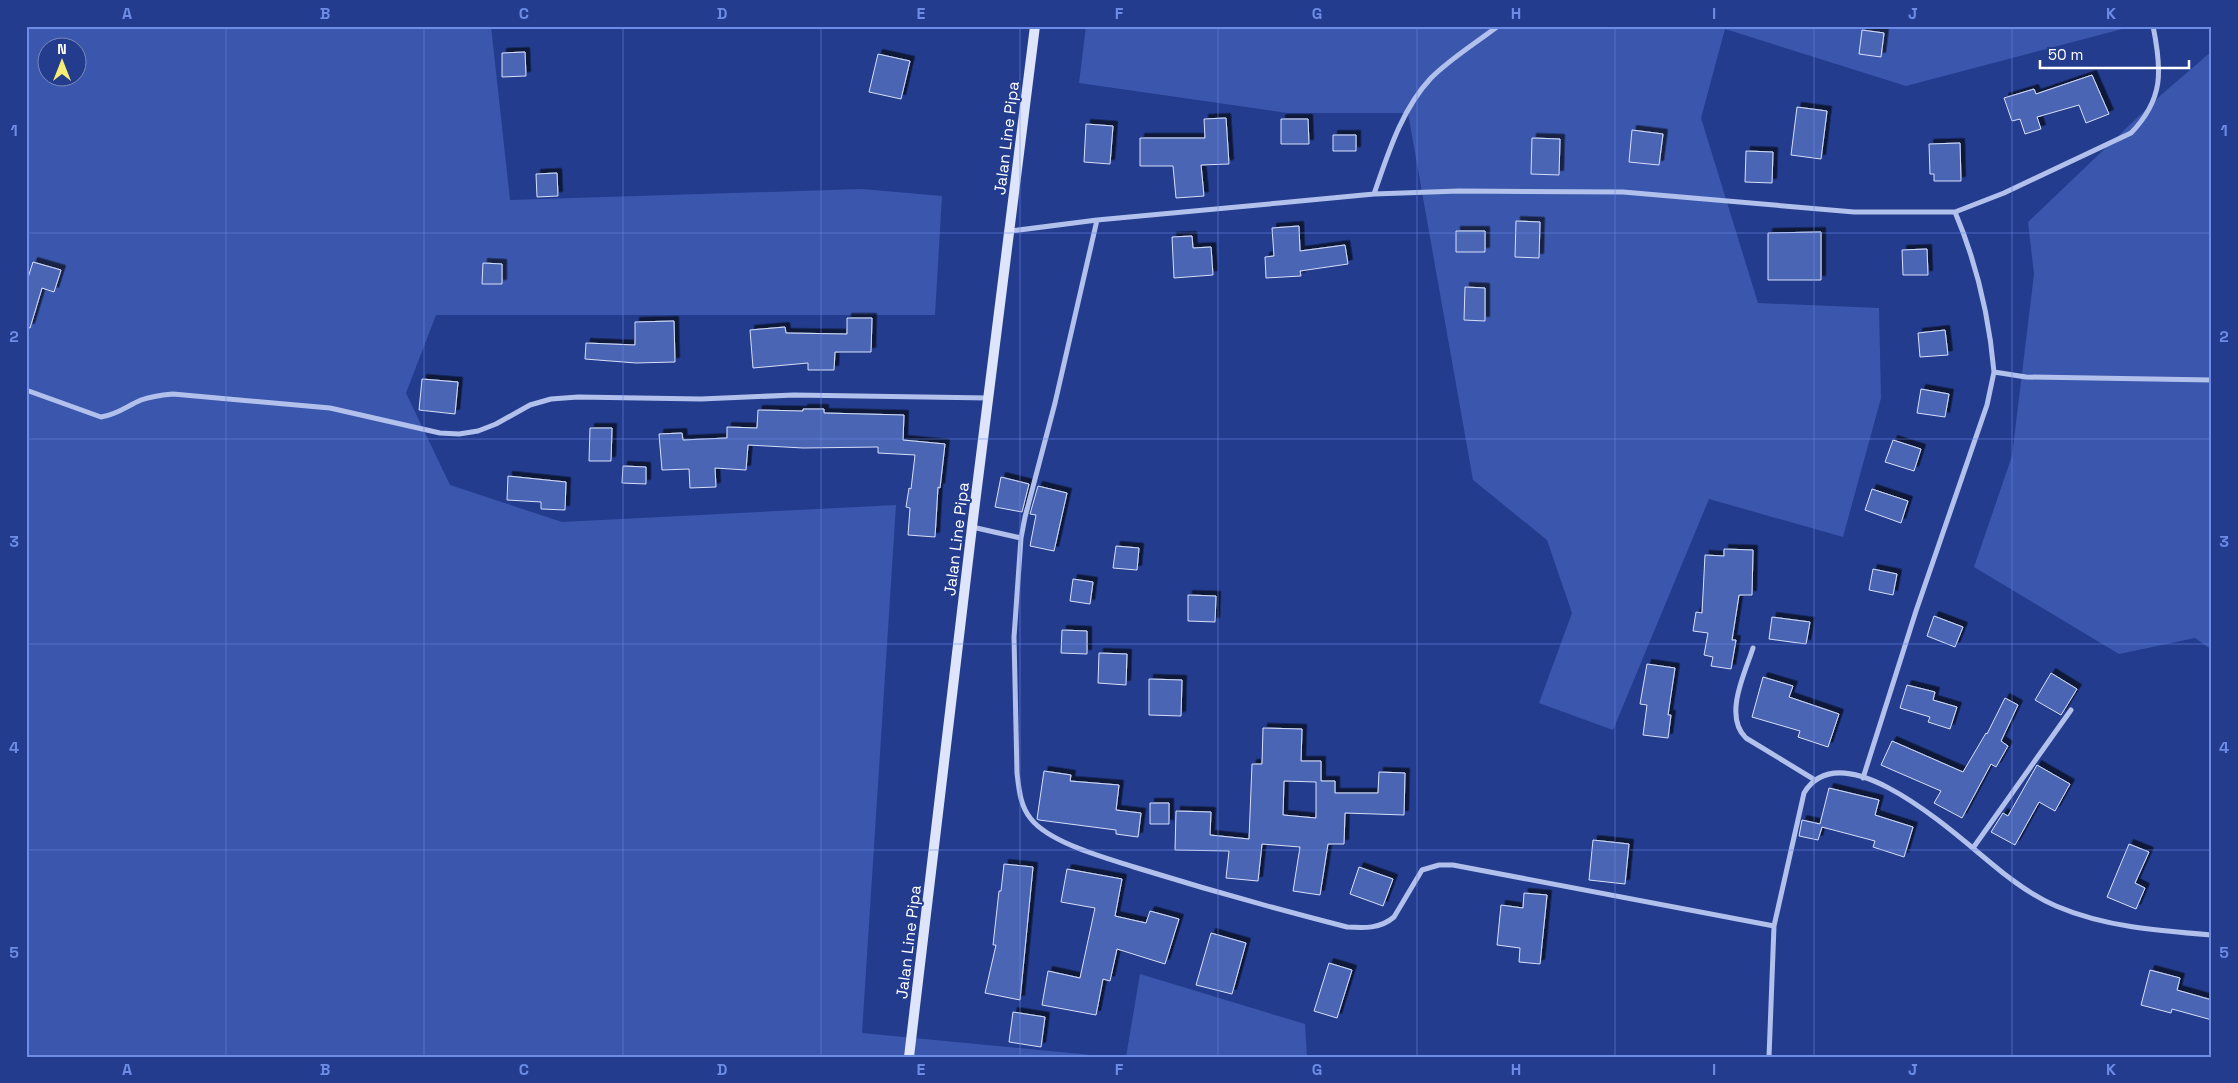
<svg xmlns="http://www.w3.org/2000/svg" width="2238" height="1083" viewBox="0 0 2238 1083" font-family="'Space Grotesk',sans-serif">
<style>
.green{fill:#3b56ad;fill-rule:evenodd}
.building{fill:#4b65b5;stroke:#d7dff9;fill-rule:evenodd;filter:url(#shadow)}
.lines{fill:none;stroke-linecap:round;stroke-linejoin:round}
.minor{stroke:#b2c0ec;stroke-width:5}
.secondary{stroke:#dee4f9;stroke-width:10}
.grid{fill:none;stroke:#6c8ce6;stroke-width:1;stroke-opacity:0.55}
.labels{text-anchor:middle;stroke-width:4;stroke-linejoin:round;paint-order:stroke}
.street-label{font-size:16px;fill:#fff;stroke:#233c8e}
.neatline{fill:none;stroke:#6c8ce6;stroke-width:2}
.grid-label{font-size:16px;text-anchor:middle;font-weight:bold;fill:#6c8ce6}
</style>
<defs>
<filter id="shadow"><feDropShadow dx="4.5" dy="-4.5" stdDeviation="0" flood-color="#0009"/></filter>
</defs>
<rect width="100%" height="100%" fill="#233c8e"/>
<!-- green -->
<path class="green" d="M26,26h465l19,174 352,-11 80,7 -7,119h-499l-30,78 44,92 112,37 334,-17 -34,528 250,24h-1086zM48,48h30v30h-30z
M1086,26h1040v2l-220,58 -181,-57 -24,89 57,185 121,5 2,90 -38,139 -134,-38 -96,231 -74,-27 33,-90 -25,-73 -74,-60 -65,-367h-121l-208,-30z
M2212,51v599l-17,-12 -76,16 -145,-87 38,-111 22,-182 -6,-52 133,-127z
M1140,974l165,50 2,33h-181z"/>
<!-- building -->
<path class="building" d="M1862,30l22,3 -3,24 -22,-3z
M525,52l1,24 -24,1v-24z
M878,54l32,7 -9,38 -32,-7z
M2092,75l17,39 -23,9 -7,-18 -42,12 4,12 -16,5 -5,-15 -8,2 -8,-23 30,-9 2,5z
M1797,107l30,4 -6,48 -30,-4z
M1226,118l3,46 -28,1 3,31 -28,2 -3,-32h-33v-28h65l-1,-19z
M1281,119h27l1,25h-28z
M1086,124l27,2 -3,38 -26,-2z
M1632,130l31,4 -4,31 -30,-3z
M1333,135h23v16h-23z
M1532,138l28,1 -1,36 -28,-1z
M1960,143l1,38h-27v-7h-4l-1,-30z
M1746,151l27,1 -1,31 -27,-1z
M557,173l1,23 -21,1 -1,-23z
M1516,221l24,1 -1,36 -24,-1z
M1299,226l1,25 45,-6 3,19 -48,7 1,5 -35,2 -1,-21 9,-1 -2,-28z
M1456,231h29v21h-29z
M1821,232v48h-53v-47z
M1192,236l1,12 18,-1 2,28 -39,3 -2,-41z
M1927,249l1,26h-25l-1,-25z
M33,262l28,8 -7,22 -12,-4 -12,40 -4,-1v-43z
M483,263l19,1v20h-20z
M1465,287l20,1v33l-21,-1z
M847,318h25l-1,34h-36l-1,18h-26v-7l-55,5 -3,-38 35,-3 1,6 61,1z
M674,321l1,41 -39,1 -51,-4 1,-16 49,2v-23z
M1945,330l3,25 -28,2 -2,-24z
M422,379l36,3 -3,32 -36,-4z
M1921,389l28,5 -4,23 -28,-4z
M803,409h21v4l80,2 -1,25 42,4 -5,44 -2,-1 -3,50 -27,-2 2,-27 -4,-1 3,-19 2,1 4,-34 -37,-2v-6l-75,1 -55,-3 -2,25 -31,-2 1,19 -26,1 -1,-19 -27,1 -3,-36 23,-1 1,7 44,-2v-11l30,1 1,-18 45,1z
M590,428h22l-1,33h-22z
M1893,440l28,9 -7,22 -29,-9z
M623,466l23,1v17l-24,-1z
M508,476l58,6 -1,28 -24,-1v-7l-34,-2z
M1001,477l28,7 -7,28 -27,-5z
M1038,486l29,7 -13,58 -24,-5 6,-31 -6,-1z
M1872,489l36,12 -7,22 -36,-13z
M1116,546l23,2 -2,22 -24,-2z
M1724,549l29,1 -1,45h-13l-7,45h4l-5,29 -20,-3 2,-9 -9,-2 4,-22 -15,-2 3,-19 6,1 3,-58 19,1z
M1873,569l24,5 -4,21 -24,-5z
M1073,579l20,3 -3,22 -20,-3z
M1188,595l28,1 -1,26 -27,-1z
M1934,616l29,11 -8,20 -28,-11z
M1772,617l38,5 -4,22 -37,-5z
M1062,630l25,1v23l-26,-1z
M1099,653l28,1 -1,31 -28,-2z
M1647,664l28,4 -7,47h3l-3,23 -25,-3 4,-30 -7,-1z
M2051,673l26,16 -16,26 -26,-15z
M1763,677l30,9 -4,11 50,17 -11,33 -30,-10 2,-6 -48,-14z
M1149,679l33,1 -1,36 -32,-1z
M1907,685l28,7 -2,8 24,7 -7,22 -22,-7 2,-5 -30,-9z
M2005,698l13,7 -17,36 7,5 -12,21 -5,-3 -29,54 -28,-15 7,-12 -60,-26 11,-24 71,31 23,-39 1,1z
M1263,728l39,1 -1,32h20v20h14v12h43l1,-21 26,1 -1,42 -59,-2 -1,31h-16l-8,51 -27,-4 7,-44 -38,-3 -4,37 -32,-3 3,-27 -54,-1 1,-39 35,1 -1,23 39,4 3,-75h10zM1284,781l32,1v36l-33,-3z
M2037,765l33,19 -15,27 -16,-9 -24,43 -24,-13 12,-19 5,3z
M1044,771l27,4 -1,6 49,4 -3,25 25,3 -3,24 -22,-3v-4l-77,-10 -2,-1z
M1829,788l50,12 -4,15 38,12 -9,30 -31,-10 2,-6 -53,-14 -4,13 -19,-4 3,-16 18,4z
M1150,803h19v21h-19z
M1593,840l36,4 -4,40 -36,-4z
M2129,844l20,8 -14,31 10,5 -9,21 -29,-12z
M1004,864l29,3 -13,133 -35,-7 11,-48h-3l6,-54h2z
M1359,867l34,12 -10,27 -33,-12z
M1067,869l55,10 -7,37 31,7 4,-12 29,8 -14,45 -48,-15 -7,32 -7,-2 -7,36 -54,-10 6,-34 32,7 15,-70 -34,-6z
M1524,893l23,2 -7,69 -21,-2 1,-14 -23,-3 4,-40 22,3z
M1211,933l35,10 -14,51 -36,-9z
M1329,963l23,7 -15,48 -23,-7z
M2150,970l30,8 -3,12 35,10v20l-40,-11 -1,4 -30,-8z
M1013,1012l32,5 -4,30 -32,-5z"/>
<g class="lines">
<!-- minor -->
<path class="minor" d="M1374,194c14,-40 27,-84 57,-116 20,-20 45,-35 67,-52
M1955,212l49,-19 127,-60c33,-34 31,-63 22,-107
M1011,231l86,-11 182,-17 95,-9 85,-3 164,1 231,20h101c22,52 34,103 39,160l32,5 186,3
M26,390l75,27c16,-2 26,-11 40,-17 11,-4 21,-5 32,-6l157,14 110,25 19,1 19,-3 18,-7 34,-19 21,-6 27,-2 123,2 93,-4 195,3
M972,527l49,11 -7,99 3,136c2,16 3,33 14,46 19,24 75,39 103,48 71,22 142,42 213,60 17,1 33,2 47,-10l28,-47 17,-5h14l321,61 -5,131
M1021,538l4,-21 30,-114 42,-183
M1753,648c-8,25 -30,68 -7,90l69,42
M1863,778l53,-167 71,-206 7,-33
M1973,848l98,-138
M1774,926l30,-133c39,-64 153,43 188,71 19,16 41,32 64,42 49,21 103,25 156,29"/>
<!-- secondary -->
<path class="secondary" d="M909,1057l63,-530 63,-501"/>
</g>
<!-- grid -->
<path class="grid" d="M226,26v1031M424,26v1031M623,26v1031M821,26v1031M1020,26v1031M1218,26v1031M1417,26v1031M1615,26v1031M1814,26v1031M2012,26v1031M26,233h2186M26,439h2186M26,644h2186M26,850h2186"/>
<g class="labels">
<!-- street labels -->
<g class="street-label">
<text transform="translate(1006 138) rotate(-83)" y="6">Jalan Line Pipa</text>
<text transform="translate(956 539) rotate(-83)" y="6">Jalan Line Pipa</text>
<text transform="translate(908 942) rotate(-83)" y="6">Jalan Line Pipa</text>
</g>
</g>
<!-- border -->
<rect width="2238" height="1083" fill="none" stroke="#233c8e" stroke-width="55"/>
<!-- north arrow -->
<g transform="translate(62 62)"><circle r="24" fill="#233c8e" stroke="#7b8abb"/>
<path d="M0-4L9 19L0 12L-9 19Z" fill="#f7ec75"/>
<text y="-8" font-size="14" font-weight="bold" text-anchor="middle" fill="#ffffff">N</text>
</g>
<!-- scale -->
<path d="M2040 60v8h149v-8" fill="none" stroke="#ffffff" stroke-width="2.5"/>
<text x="2048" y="60" font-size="15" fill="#ffffff" stroke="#233c8e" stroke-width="4" paint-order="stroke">50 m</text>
<rect x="28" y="28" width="2182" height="1028" class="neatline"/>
<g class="grid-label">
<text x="127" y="19">A</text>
<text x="325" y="19">B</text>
<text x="524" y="19">C</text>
<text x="722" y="19">D</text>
<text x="921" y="19">E</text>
<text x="1119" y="19">F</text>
<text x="1317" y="19">G</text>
<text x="1516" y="19">H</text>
<text x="1714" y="19">I</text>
<text x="1913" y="19">J</text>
<text x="2111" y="19">K</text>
<text x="14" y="136">1</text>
<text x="2224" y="136">1</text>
<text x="14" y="342">2</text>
<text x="2224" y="342">2</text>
<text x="14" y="547">3</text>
<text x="2224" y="547">3</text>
<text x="14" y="753">4</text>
<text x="2224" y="753">4</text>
<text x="14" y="958">5</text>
<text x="2224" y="958">5</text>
<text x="127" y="1075">A</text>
<text x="325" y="1075">B</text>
<text x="524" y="1075">C</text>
<text x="722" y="1075">D</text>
<text x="921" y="1075">E</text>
<text x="1119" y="1075">F</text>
<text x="1317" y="1075">G</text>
<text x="1516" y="1075">H</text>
<text x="1714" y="1075">I</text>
<text x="1913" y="1075">J</text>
<text x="2111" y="1075">K</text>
</g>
</svg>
